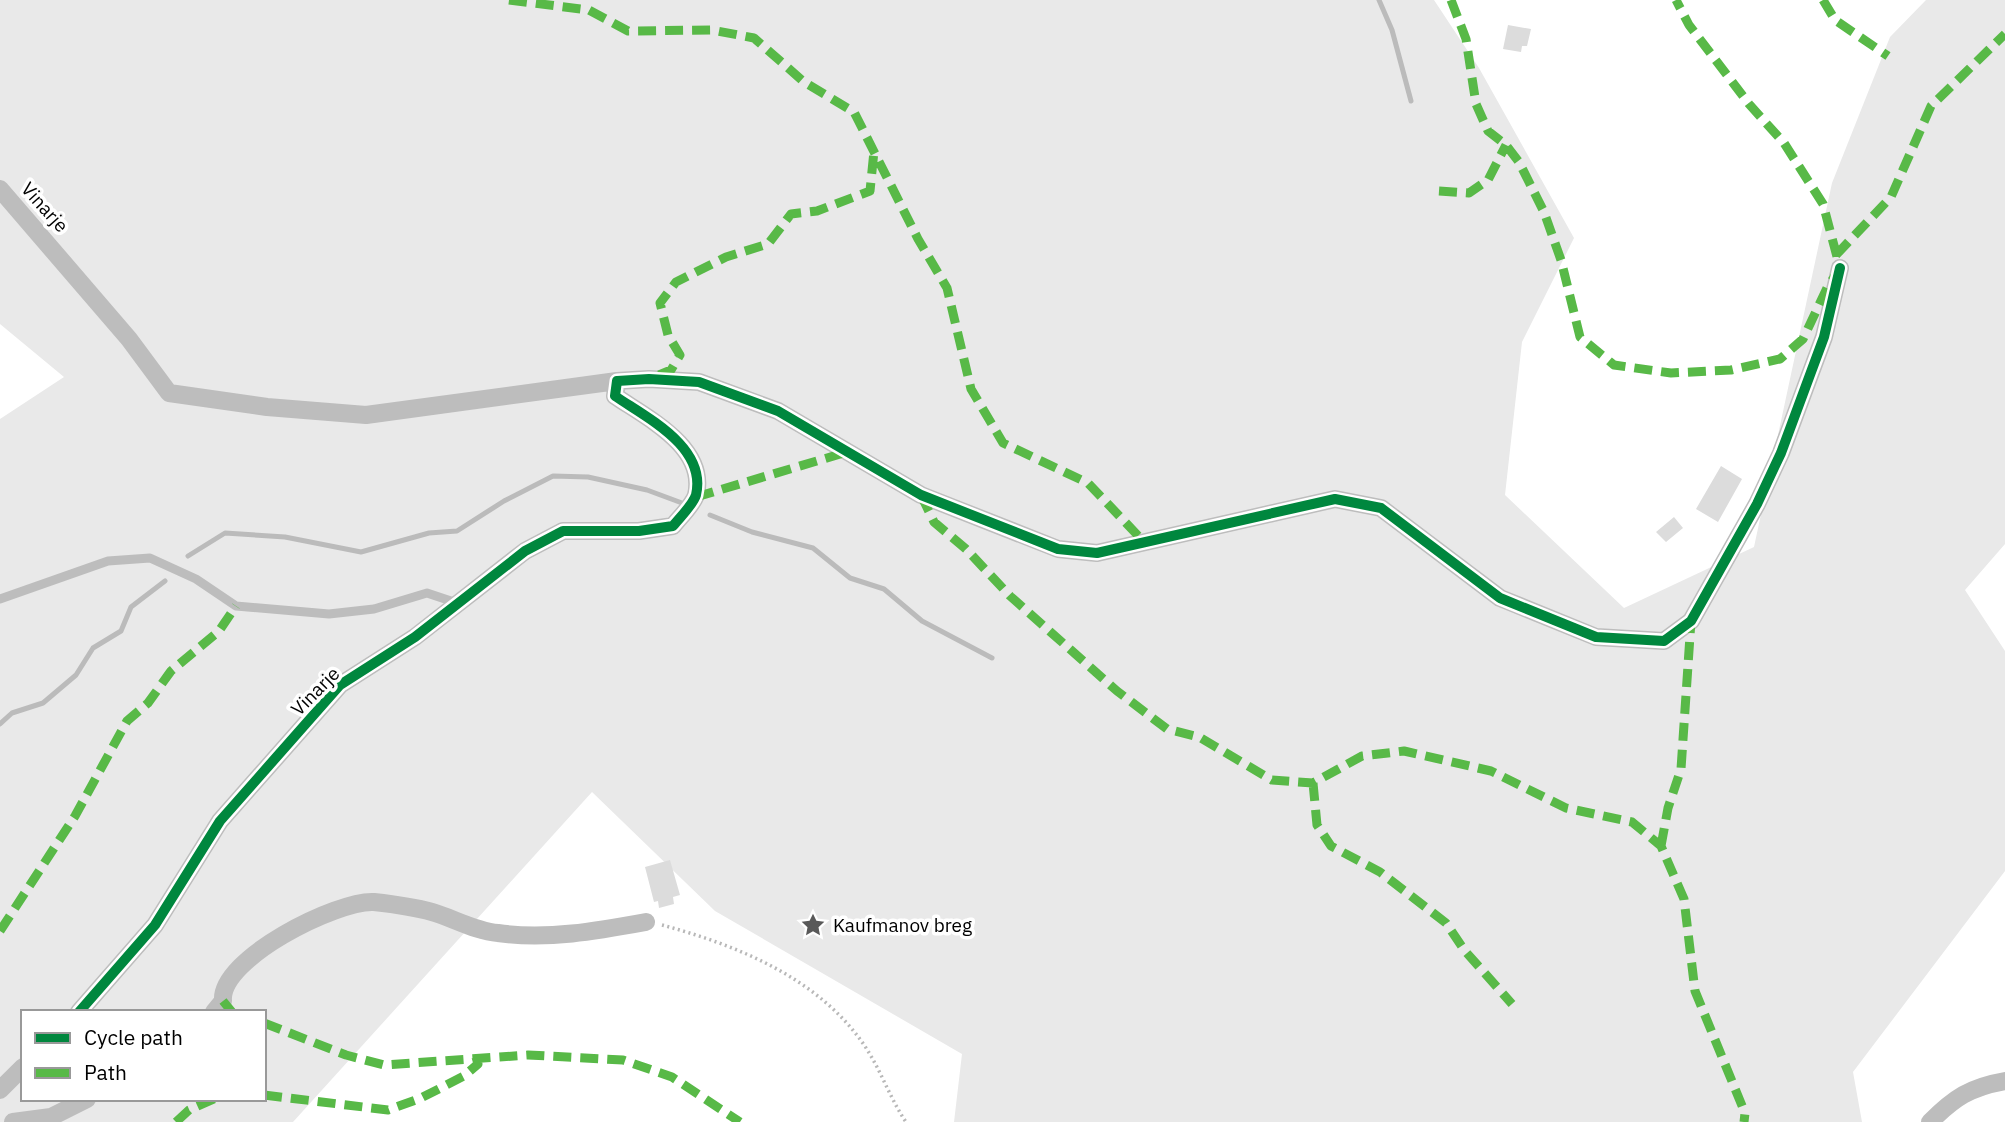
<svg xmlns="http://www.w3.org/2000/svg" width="2005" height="1122" viewBox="0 0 2005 1122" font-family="'IBM Plex Sans',sans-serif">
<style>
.green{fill:#e9e9e9;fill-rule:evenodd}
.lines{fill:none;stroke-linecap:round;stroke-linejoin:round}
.stream{stroke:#bbb;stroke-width:5}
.building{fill:#dcdcdc}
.path{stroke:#b8b8b8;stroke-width:3.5;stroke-dasharray:2 3.5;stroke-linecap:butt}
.service{stroke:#bdbdbd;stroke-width:9}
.minor{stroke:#bdbdbd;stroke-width:18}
.quiet{stroke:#58b947;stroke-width:9;stroke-dasharray:18 9;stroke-linecap:butt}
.cycleway-casing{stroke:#fff;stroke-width:15}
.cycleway{stroke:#00873e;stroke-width:10}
.labels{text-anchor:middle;stroke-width:7;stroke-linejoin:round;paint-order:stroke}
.street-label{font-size:19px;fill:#000;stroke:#fff}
.poi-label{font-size:19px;fill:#000;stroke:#fff;text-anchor:start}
</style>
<rect width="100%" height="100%" fill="#fff"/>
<!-- green -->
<path class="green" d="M0,0h1434l45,68 95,170 -52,104 -17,153 119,113 130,-61 78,-364 58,-146 36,-37h79v544l-40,46 40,61v220l-152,201 9,50h-908l8,-68 -247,-143 -123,-119 -299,330h-293v-703l64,-42 -64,-53zM23,1012h241v87h-241z"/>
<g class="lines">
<!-- stream -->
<path class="stream" d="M1379,0l13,30 19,71
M710,515l42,17 61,16 37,30 34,11 38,32 70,37
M188,556l37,-23 60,4 76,15 68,-19 28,-2 47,-30 49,-25 35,1 59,13 35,13
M0,724l12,-11 31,-10 33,-28 17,-27 28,-17 10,-24 34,-26"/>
</g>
<!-- building -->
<path class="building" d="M1508,25l23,4 -4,17h-5l-1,6 -18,-3z
M1721,466l21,13 -24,43 -22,-13z
M1674,517l9,11 -17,14 -10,-10z
M670,860l10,35 -7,2 1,7 -15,4 -1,-7 -4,1 -9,-35z"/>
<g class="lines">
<!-- path -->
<path class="path" d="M662,925c74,20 154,52 200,117 18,25 27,55 44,80"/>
<!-- service -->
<path class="service" d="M0,599l108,-38 42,-3 46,21 40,27 93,8 45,-5 53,-16 30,10"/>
<!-- minor -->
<path class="minor" d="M0,189l129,150 40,54 98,14 99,8 251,-34
M79,1012l76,-87 65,-104 120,-136 75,-48 110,-86 38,-20h76l34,-5c7,-9 20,-21 23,-31 11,-48 -49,-77 -81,-99l2,-15 32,-2 50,3 79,29 143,84 137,54 39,4 238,-54 46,9 119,90 96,39 68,4 27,-20 66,-117 24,-51 43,-116 16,-69
M214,1012l9,-11c-4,-42 114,-101 151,-99 18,2 40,5 58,10 21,6 43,19 66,21 49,7 99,-2 148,-11
M0,1090l23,-23
M13,1122l38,-5 36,-18
M1930,1122c24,-24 40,-35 75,-41"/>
<!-- quiet -->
<path class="quiet" d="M509,0l80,10 39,21 84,-1 42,8 50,44 50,30 64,127 29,49 24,101 32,54 85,40 57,60
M1451,0l15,39 10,65 12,27 18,14 13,17 25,50 17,48 19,77 34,28 57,8 60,-3 49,-11 23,-20 24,-51 13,-20 -17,-64 -39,-61 -35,-39 -60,-79 -13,-25
M1823,0l12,20 53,36
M1439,191l30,2 19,-13 18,-35
M1836,255l55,-58 40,-91 74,-72
M659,375l12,-5 9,-15 -12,-20 -8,-32 16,-21 50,-25 42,-13 23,-30 26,-3 53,-20 4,-40
M921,495l13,27 32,27 44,47 107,95 50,38 32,8 73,43 41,3 49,-27 42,-5 87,20 75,37 66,14 29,24 23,53 11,92 50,122 -1,9
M696,497l151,-45
M1313,783l4,42 14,21 49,26 66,51 19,28 47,53
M1661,846l7,-38 13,-39 10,-148
M0,931l75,-115 52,-95 21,-18 23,-32 48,-40 17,-25
M223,1001l9,11
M264,1023l82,32 38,10 144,-10 95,5 49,17 68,45
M264,1095l124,15 33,-12 43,-22 14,-12 -2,-7
M176,1122l13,-12 25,-11"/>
<!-- cycleway casing -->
<g class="cycleway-casing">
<path id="cycleway" d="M79,1012l76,-87 65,-104 120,-136 75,-48 110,-86 38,-20h76l34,-5c7,-9 20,-21 23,-31 11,-48 -49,-77 -81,-99l2,-15 32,-2 50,3 79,29 143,84 137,54 39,4 238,-54 46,9 119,90 96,39 68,4 27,-20 66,-117 24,-51 43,-116 16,-69"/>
</g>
<!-- cycleway -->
<use href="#cycleway" class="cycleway"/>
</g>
<!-- icons -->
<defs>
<g id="sight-bare" transform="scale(1.89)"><path d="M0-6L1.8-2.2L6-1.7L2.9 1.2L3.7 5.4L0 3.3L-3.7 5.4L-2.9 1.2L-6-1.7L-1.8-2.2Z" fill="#595959" stroke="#fff" stroke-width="2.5" paint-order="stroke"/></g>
</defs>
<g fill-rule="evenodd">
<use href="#sight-bare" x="813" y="925"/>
</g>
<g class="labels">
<!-- street labels -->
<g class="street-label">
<text transform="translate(45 207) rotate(48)" y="7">Vinarje</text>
<text transform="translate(315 691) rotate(-45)" y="7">Vinarje</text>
</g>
<!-- poi labels -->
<g class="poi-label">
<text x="833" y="932">Kaufmanov breg</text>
</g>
</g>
<!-- legend -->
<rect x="21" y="1010" width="245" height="91" fill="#ffffff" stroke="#999999" stroke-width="2"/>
<rect x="35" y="1033" width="35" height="10" fill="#00873e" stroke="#999999" stroke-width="2"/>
<text x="84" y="1045" font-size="21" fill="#000000">Cycle path</text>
<rect x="35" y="1068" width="35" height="10" fill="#58b947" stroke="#999999" stroke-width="2"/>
<text x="84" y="1080" font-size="21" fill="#000000">Path</text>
</svg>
